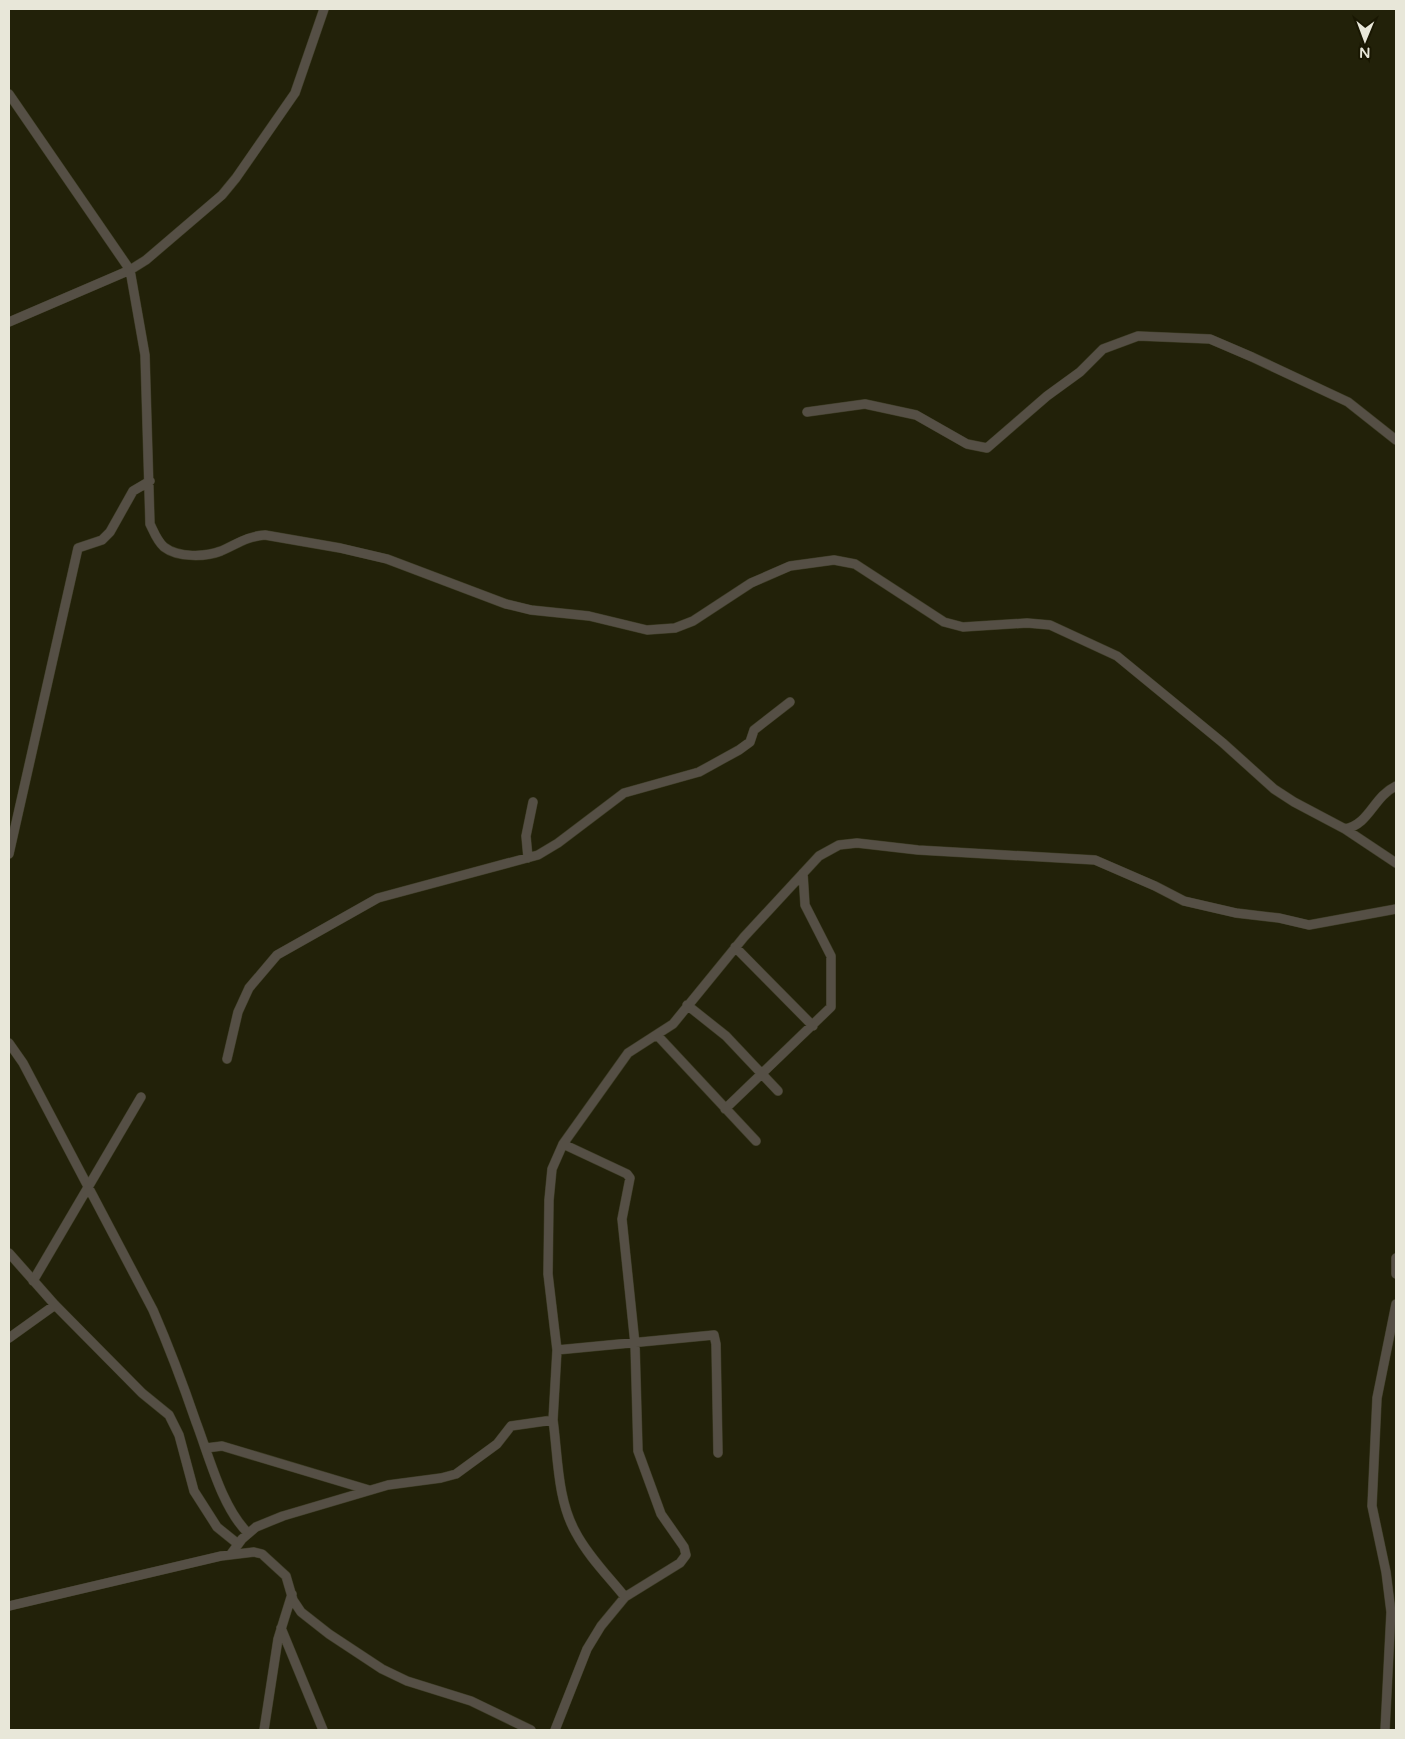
<svg xmlns="http://www.w3.org/2000/svg" width="1405" height="1739" viewBox="0 0 1405 1739" font-family="'Varela Round',sans-serif">
<style>
.lines{fill:none;stroke-linecap:round;stroke-linejoin:round}
.minor-casing{stroke:#3e3d26;stroke-width:10}
.minor{stroke:#554f45;stroke-width:9}
</style>
<rect width="100%" height="100%" fill="#222109"/>
<g class="lines">
<!-- minor casing -->
<g class="minor-casing">
<path id="minor" d="M9,94l121,176 15,85 5,169c4,8 7,17 14,23 14,11 42,10 57,4 16,-7 27,-15 44,-16l75,13 47,11 119,45 25,6 58,6 58,14 28,-2 18,-7 58,-38 39,-17 44,-6 21,4 89,58 19,5 64,-4 23,2 67,31 106,87 51,46 20,13 51,27 51,34
M9,322l121,-52 16,-10 76,-65 14,-17 59,-85 29,-84
M807,412l58,-8 51,11 51,29 20,4 60,-52 33,-24 23,-23 35,-13 72,3 42,18 96,45 48,38
M1345,829c25,-5 28,-32 51,-43
M9,854l69,-306 24,-8 8,-8 23,-41 17,-10
M528,858l-2,-22 7,-34
M735,947l78,79
M687,1005l39,31 52,55
M657,1035l99,106
M9,1043l14,20 130,247c16,37 30,74 43,112 13,34 26,86 52,111
M227,1059l11,-47 11,-24 28,-33 101,-57 160,-43 20,-12 66,-50 75,-21 40,-22 11,-8 4,-12 36,-28
M725,1109l106,-102v-51l-26,-51 -2,-32
M563,1144l64,30 3,4 -8,41 13,125 3,107 23,63 23,33 2,8 -6,8 -55,34
M9,1253l46,52 87,88 27,22 10,20 15,56 23,36 21,17
M1396,1258v16
M33,1281l108,-184
M9,1338l46,-33
M557,1350l157,-15 2,9 2,109
M553,1420c5,36 4,80 23,113 12,23 33,44 49,64l-24,29 -14,23 -32,81
M206,1448l16,-2 147,44
M231,1554l11,-15 14,-12 27,-11 105,-31 53,-7 15,-4 41,-30 14,-18 42,-6 4,-70 -9,-76 1,-74 3,-31 11,-25 65,-91 45,-29 71,-87 75,-81 20,-11 18,-2 61,7 177,10 60,26 29,15 52,12 43,5 30,7 87,-16
M9,1606l212,-50 33,-4 8,2 24,22 7,24 8,12 28,22 53,35 25,12 64,20 60,29
M281,1628l42,102
M264,1730l14,-91 14,-45
M1385,1730l6,-118 -5,-40 -14,-66 5,-108 19,-94"/>
</g>
<!-- minor -->
<use href="#minor" class="minor"/>
</g>
<!-- border -->
<rect width="1405" height="1739" fill="none" stroke="#e8e7d9" stroke-width="20"/>
<!-- north arrow -->
<g transform="translate(1365 40) rotate(181)" stroke="#191702" stroke-width="4" paint-order="stroke">
<path d="M0-4L9 19L0 12L-9 19Z" fill="#e8e7d9"/>
<text y="-8" font-size="14" font-weight="bold" text-anchor="middle" fill="#e8e7d9">N</text>
</g>
</svg>
